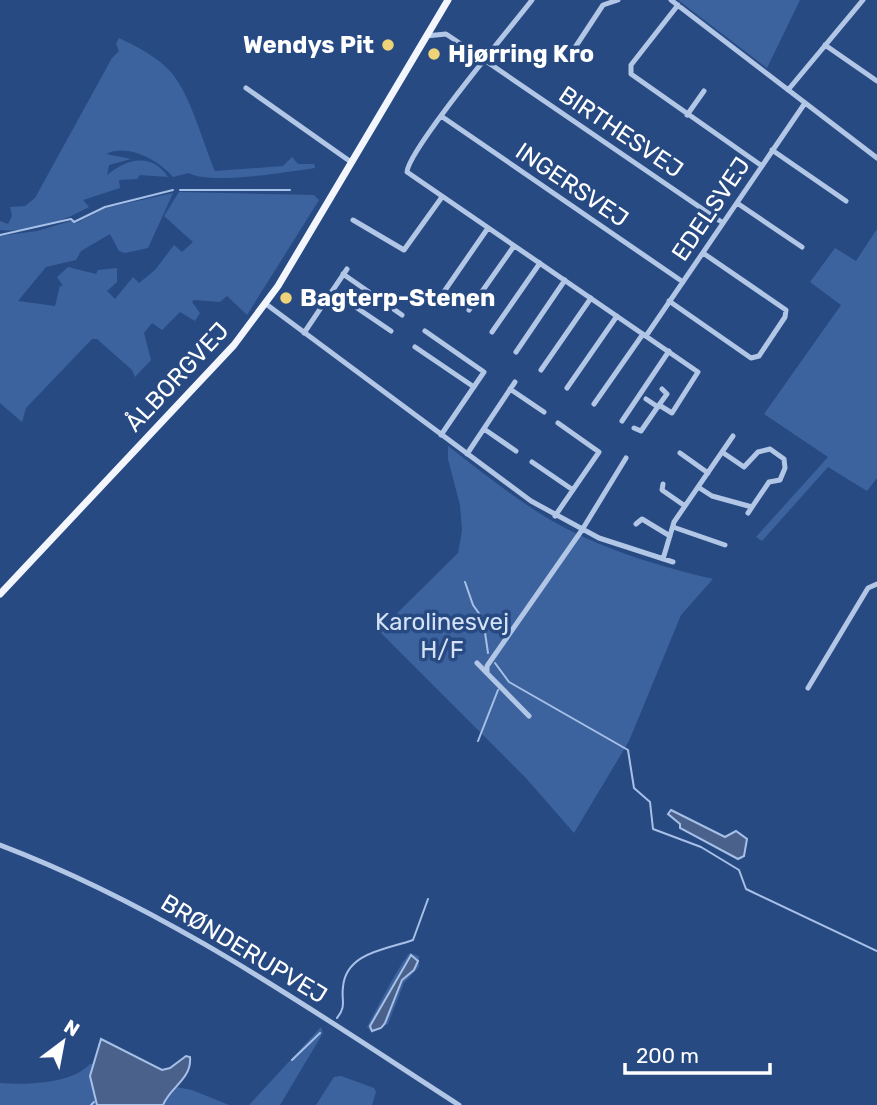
<svg xmlns="http://www.w3.org/2000/svg" width="877" height="1105" viewBox="0 0 877 1105" font-family="Rubik,sans-serif">
<style>
.green{fill:#3d639f}
.water{fill:#4a628b;stroke:#a6c0e7;stroke-width:2}
.lines{fill:none;stroke-linecap:round;stroke-linejoin:round}
.stream{stroke:#a6c0e7;stroke-width:2}
.minor{stroke:#b2c6e6;stroke-width:5}
.major{stroke:#f3f6fd;stroke-width:7}
.poi-dot{fill:#eed378;stroke:#284a83;stroke-width:2.5}
.labels{text-anchor:middle;stroke-width:7;stroke-linejoin:round;paint-order:stroke}
.poi-label{font-size:24px;font-weight:bold;fill:#fff;stroke:#284a83;text-anchor:start}
.street-label{font-size:24px;fill:#fff;stroke:#284a83}
.park-label{font-size:24px;fill:#d5e2f5;stroke:#284a83}
</style>
<rect width="100%" height="100%" fill="#284a83"/>
<!-- green -->
<path class="green" d="M678,0h122l-33,68z
M119,38c17,8 38,19 51,33 21,24 32,70 45,100l68,-5 9,-9 6,7h16l1,4c-27,4 -106,17 -126,5l-16,4c-14,-17 -46,-34 -67,-23l25,5 -22,6 -2,10c20,-16 44,-23 61,2l-28,-2 -3,4 -18,1 1,8 -37,12 6,7c-27,15 -59,26 -89,23v-9l8,3 4,-8 -2,-9 15,-1 10,-8 77,-140 7,-7 -3,-7z
M179,192l135,3 5,5 -72,115 -20,-19 -7,6 -26,-2 -2,2 8,11 -5,8 -15,-9 -18,18 -10,-7 -8,10 7,27 -16,17 -3,-7 -35,-31h-5l-66,69 -4,14 -22,-19v-167l37,-5 34,-10 5,2 30,-15 67,-15 -25,55 -23,5 -6,-2 -9,-17 -29,17 -5,9 -30,7 -28,34 37,5 5,-20h3l-6,-9 11,-10 28,7 2,-4 19,-2v14l-10,9 8,8 18,-22 6,6 16,-13 19,-25 8,7 11,-10 -29,-26z
M877,229v249l-10,13 -39,-24 -66,74 -6,-4 72,-80 -64,-43 77,-109 -31,-23 25,-34 21,13z
M448,446c39,30 79,63 123,85 44,22 95,37 142,48l-32,36 -52,126 -55,92 -49,-56 -146,-146 79,-78 4,-22 -2,-26 -12,-46z
M410,953l9,3v11l-15,16 -16,41 -16,9 -5,-6c7,-13 35,-68 43,-74z
M321,1027l2,6 -43,72h-31z
M90,1064h5l-5,12 7,29h-97v-22c26,2 72,1 90,-19z
M341,1076l33,12 2,4 -4,13h-56l18,-28z
M176,1087l16,3 37,15h-66l4,-10z"/>
<!-- water -->
<path class="water" d="M671,810l54,27 11,-6 11,8 -3,17 -6,3 -58,-31v-4l-12,-10z
M411,955l7,6 -4,9 -12,10 -17,43 -4,5 -9,3 -2,-5z
M101,1039l61,31 8,-2 16,-12 4,1c2,22 -20,30 -27,48h-66l-7,-29z"/>
<g class="lines">
<!-- stream -->
<path class="stream" d="M180,190h110
M0,235l71,-16 3,3 31,-15 68,-17
M465,582l8,23 10,14 5,34
M495,663l14,19 119,68 6,38 16,14 3,27 48,18 38,23 7,19 131,62
M478,741l20,-51
M337,1018c10,-12 4,-18 6,-31 3,-35 45,-38 70,-47l15,-41
M292,1060l28,-27
M91,1105l3,-3"/>
<!-- minor -->
<path class="minor" d="M532,0c-20,26 -124,150 -125,172l291,200 -26,41 -13,-8 8,-11 -5,-5
M671,0l206,158
M678,5l-47,60v9l131,92
M426,36l20,-2 9,6 268,183
M825,45l52,36
M574,49l29,-44 15,-5
M246,88l105,74
M788,90l75,-90
M687,115l17,-24
M441,116l242,166
M772,150l74,51
M737,203l65,44
M353,220l51,30 38,-53
M343,274l59,41
M332,291l59,40
M441,296l47,-68
M669,301l82,57 8,-2 26,-39 1,-7 -83,-57
M266,304l265,197 68,37 74,24
M469,310l45,-64
M425,331l59,41 -43,63
M492,332l48,-69
M304,333l43,-64
M646,336l159,-233
M415,347l59,40
M516,352l49,-72
M541,370l50,-72
M567,388l50,-72
M510,389l34,23
M646,399l12,8
M594,404l49,-70
M622,421l47,-70
M634,428l7,3 18,-26
M484,429l32,22
M722,452l22,15 14,-15 12,-3 14,10 1,9 -5,12 -11,2 -21,31
M680,453l28,20
M467,454l48,-72
M532,462l41,28
M663,484l-1,6 23,16
M698,487l14,9 40,11
M555,516l44,-64 -41,-29
M636,524l6,-5 28,17
M673,527l52,18
M663,559l11,-37 59,-86
M477,663l52,53
M487,672v-6l95,-136 44,-72
M808,688l60,-100 9,-4
M0,845c166,63 310,164 459,260"/>
<!-- major -->
<path class="major" d="M0,594l234,-249 44,-59 170,-286"/>
</g>
<!-- markers -->
<g class="poi-dot">
<circle cx="388" cy="45" r="7"/>
<circle cx="434" cy="54" r="7"/>
<circle cx="286" cy="298" r="7"/>
</g>
<g class="labels">
<!-- poi labels -->
<g class="poi-label">
<text x="374" y="53" text-anchor="end">Wendys Pit</text>
<text x="448" y="62">Hjørring Kro</text>
<text x="300" y="306">Bagterp-Stenen</text>
</g>
<!-- street labels -->
<g class="street-label">
<text transform="translate(621 132) rotate(34)" y="8">BIRTHESVEJ</text>
<text transform="translate(572 185) rotate(34)" y="8">INGERSVEJ</text>
<text transform="translate(711 209) rotate(-56)" y="8">EDELSVEJ</text>
<text transform="translate(177 377) rotate(-47)" y="8">ÅLBORGVEJ</text>
<text transform="translate(244 949) rotate(31)" y="8">BRØNDERUPVEJ</text>
</g>
<!-- park labels -->
<g class="park-label">
<text x="442" y="630">Karolinesvej<tspan x="442" dy="28">H/F</tspan></text>
</g>
</g>
<!-- north arrow -->
<g transform="translate(63 1042) rotate(32)" stroke="#284a83" stroke-width="5" paint-order="stroke">
<path d="M0-5L12 26L0 18L-12 26Z" fill="#ffffff"/>
<text y="-10" font-size="19" font-weight="bold" text-anchor="middle" fill="#ffffff">N</text>
</g>
<!-- scale -->
<path d="M625 1063v10h145v-10" fill="none" stroke="#ffffff" stroke-width="3.5"/>
<text x="636" y="1063" font-size="21" fill="#ffffff" stroke="#284a83" stroke-width="5" paint-order="stroke">200 m</text>
</svg>
